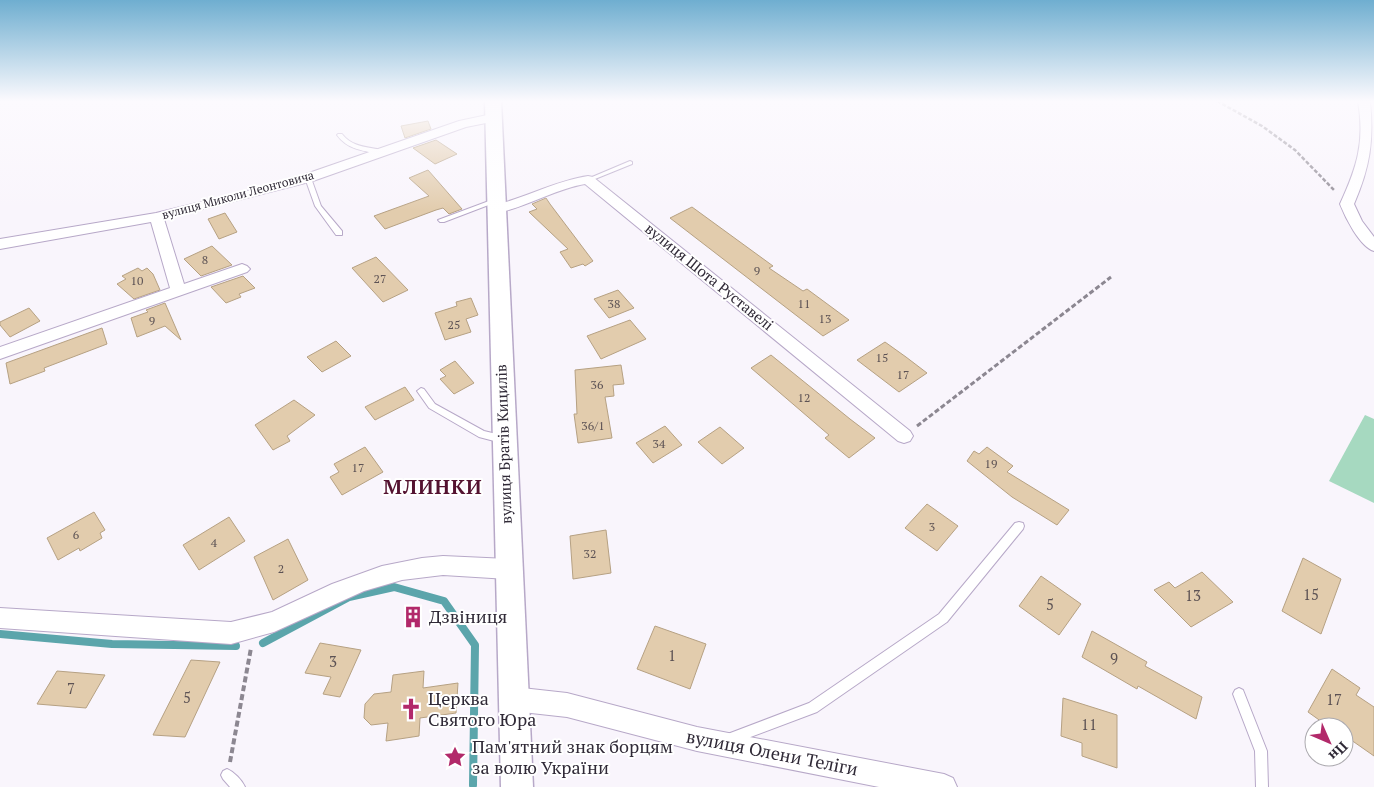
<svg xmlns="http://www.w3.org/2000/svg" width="1374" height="787" viewBox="0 0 1374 787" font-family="'PT Serif',serif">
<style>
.green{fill:#a6d9c0}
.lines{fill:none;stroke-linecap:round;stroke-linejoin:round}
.stream{stroke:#5ba5ab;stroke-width:8}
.building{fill:#e2ccad;stroke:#b6a183}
.service-casing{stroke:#b7a8c8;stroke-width:2}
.minor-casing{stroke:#b7a8c8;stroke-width:2}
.tertiary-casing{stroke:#b7a8c8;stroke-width:3}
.path-far2{stroke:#8c8791;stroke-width:2.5;stroke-dasharray:4 2;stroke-linecap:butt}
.path-far1{stroke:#8c8791;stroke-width:3;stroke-dasharray:5 2.5;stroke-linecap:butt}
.path{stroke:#8c8791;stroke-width:4;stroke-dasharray:6 3;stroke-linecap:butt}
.service{fill:#fff;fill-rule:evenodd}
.minor{fill:#fff;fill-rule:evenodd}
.tertiary{fill:#fff;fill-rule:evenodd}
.labels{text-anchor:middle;stroke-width:4;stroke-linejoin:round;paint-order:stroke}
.far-street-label{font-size:12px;fill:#302a37;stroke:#fff}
.number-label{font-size:12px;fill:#5c5254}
.street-label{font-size:15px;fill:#302a37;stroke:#fff}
.near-number-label{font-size:15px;fill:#5c5254}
.near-poi-label{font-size:18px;fill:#302a37;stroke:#fff;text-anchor:start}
.near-street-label{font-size:18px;fill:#302a37;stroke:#fff}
.district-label{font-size:20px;font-weight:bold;letter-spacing:1px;fill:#541230;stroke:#fff}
</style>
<rect width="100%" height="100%" fill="#f9f5fc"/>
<!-- green -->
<path class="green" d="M1365,415l9,4v84l-45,-22z"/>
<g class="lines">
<!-- stream -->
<path class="stream" d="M0,634l112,10 124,2
M263,643l86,-46 45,-10 50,14 31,44 -2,140"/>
</g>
<!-- building -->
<path class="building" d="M428,121l3,8 -26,9 -4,-12z
M436,140l21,14 -22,10 -22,-16z
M428,170l34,39 -13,5 -6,-6 -7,2 -51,19 -11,-13 55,-20 -20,-18z
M546,198l4,6 43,57 -8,5 -2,-2 -12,4 -11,-16 8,-3 -39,-37 8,-3 -5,-5z
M692,207l81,59 -4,2 34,23 4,-2 42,31 -26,16 -153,-118z
M225,213l12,19 -18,7 -11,-20z
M212,246l20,19 -31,11 -17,-17z
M376,257l32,33 -25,12 -31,-34z
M138,268l4,3 5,-3 6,6 7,16 -26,9 -17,-15 9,-5 -4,-3z
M243,276l12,12 -16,6 2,3 -15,6 -15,-16z
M618,290l16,18 -25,10 -15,-19z
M471,298l7,17 -12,4 5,13 -26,8 -10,-27 22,-7 -1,-4z
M165,303l16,37 -16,-14 -28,11 -6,-19 17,-6 -2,-2z
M29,308l11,13 -30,16 -10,-12v-3z
M630,320l16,19 -45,20 -14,-23z
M102,328l5,16 -63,24 1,3 -35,13 -4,-21z
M336,341l15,15 -29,16 -15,-15z
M885,342l21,15 21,16 -28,19 -42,-32z
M771,355l79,64 25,19 -26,20 -24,-20 4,-3 -78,-67z
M455,361l19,22 -20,11 -14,-15 6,-3 -6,-6z
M621,365l3,19 -11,1 1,11 -9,1 7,41 -34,5 -4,-29h3l-2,-44z
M405,387l9,13 -39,20 -10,-13z
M294,400l21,15 -28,21 3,5 -17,9 -18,-25z
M665,426l17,19 -29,18 -17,-20z
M720,427l24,21 -22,16 -24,-22z
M365,447l18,25 -41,23 -12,-18 9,-5 -5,-8z
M987,447l26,19 -6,6 62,38 -12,15 -45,-28 -45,-36 7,-10 5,3z
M927,504l31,22 -21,25 -32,-23z
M94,512l11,18 -5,3 2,5 -22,13 -1,-3 -21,12 -11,-22z
M229,517l16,24 -46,29 -16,-25z
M606,530l5,43 -38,6 -3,-43z
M288,539l20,41 -35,20 -19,-43z
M1303,558l38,21 -20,55 -39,-23z
M1202,572l31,30 -42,25 -37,-37 15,-8 6,6z
M1041,576l40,28 -22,31 -40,-29z
M655,626l51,18 -16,45 -53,-20z
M1092,631l55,31 -2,4 57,31 -6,22 -58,-33 -1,3 -55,-32z
M320,643l41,7 -21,47 -17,-3 8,-17 -26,-4z
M191,660l29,2 -35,75 -32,-2z
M1332,669l28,19 -4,7 18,12v49l-30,-21v-8h-15l-21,-15z
M57,671l48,4 -19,33 -49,-4z
M424,671l-1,17 35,-5 -2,30 -36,5 -1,18 -33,5 2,-18 -17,2 -7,-7 1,-14 9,-10 17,-2 2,-17z
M1063,698l54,17v53l-35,-12v-13l-21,-7z"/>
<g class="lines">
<!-- service casing -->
<g class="service-casing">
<path id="service" d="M338,134h4c10,13 25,13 40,16l3,2 -3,2c-18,-3 -34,-4 -45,-19z
M630,161l2,1v2l-42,17 -2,1 -3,-2z
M308,176l3,2 10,28 21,25v4h-6l-21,-29 -10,-28z
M497,198l3,2 -1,1 -55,21h-4l-2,-2z
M421,388l3,1 11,15 49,27 21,5 2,3 -2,3 -3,1 -23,-6 -50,-29 -12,-17z
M1019,522l4,1 1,3 -1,3 -76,93 -130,90 -88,33 -4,-2 -2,-4 2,-4 84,-32 130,-89 76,-91z
M1239,688l4,2 24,61 1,36h-12l-1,-36 -22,-57 2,-4z
M227,769c7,3 15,11 18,18h-15l-7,-8 -2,-4 2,-4z"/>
</g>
<!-- minor casing -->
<g class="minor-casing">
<path id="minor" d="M1358,101h12c4,40 0,66 -16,103l8,17 12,16v14c-14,-4 -29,-34 -34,-47 17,-37 25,-62 18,-103z
M492,114l6,4 -2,3 -30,6 -153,54 -149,38 20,65 58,-20 5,2 3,3 -3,3 -247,87v-12l170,-59 -19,-66 -151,27v-10l156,-26 95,-23 52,-15 156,-54z
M588,176l5,1 317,254 3,5 -3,5 -6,2 -6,-2 -313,-257c-30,5 -58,23 -88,29l-7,-4 2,-3c33,-8 63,-25 96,-30z
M443,556l65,3 7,3 3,7 -3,7 -7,3 -65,-4 -41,5 -38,11 -90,41 -43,12 -231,-16v-20l231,14 41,-10 60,-28 50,-18 40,-8z
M513,687l54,6 130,34 247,47 9,4 4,9h-78l-182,-36 -130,-34 -54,-6 -8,-4 -4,-8 4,-8z"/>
</g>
<!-- tertiary casing -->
<g class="tertiary-casing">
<path id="tertiary" d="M485,101h16l32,686h-32z"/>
</g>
<!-- path-far2 -->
<path class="path-far2" d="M1217,101l45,25 33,24 40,41"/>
<!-- path-far1 -->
<path class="path-far1" d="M917,426l194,-149"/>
<!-- path -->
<path class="path" d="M230,762l21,-114"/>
<!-- service -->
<use href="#service" class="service"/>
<!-- minor -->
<use href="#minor" class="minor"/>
<!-- tertiary -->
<use href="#tertiary" class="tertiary"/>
</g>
<!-- sky -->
<linearGradient id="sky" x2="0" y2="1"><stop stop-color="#6faed0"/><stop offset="0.48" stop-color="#fcfafe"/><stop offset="1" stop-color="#fcfafe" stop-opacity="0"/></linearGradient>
<rect width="1374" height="211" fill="url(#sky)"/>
<!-- icons -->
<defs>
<g id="building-bare" transform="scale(1.725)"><path d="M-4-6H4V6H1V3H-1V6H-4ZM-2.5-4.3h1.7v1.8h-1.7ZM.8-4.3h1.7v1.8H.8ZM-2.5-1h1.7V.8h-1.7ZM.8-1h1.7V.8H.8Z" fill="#b2296a" stroke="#fff" stroke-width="2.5" paint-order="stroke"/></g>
<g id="church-bare" transform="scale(1.725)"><path d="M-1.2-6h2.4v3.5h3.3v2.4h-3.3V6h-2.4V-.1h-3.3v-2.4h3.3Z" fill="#b2296a" stroke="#fff" stroke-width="2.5" paint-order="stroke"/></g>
<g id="sight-bare" transform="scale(1.725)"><path d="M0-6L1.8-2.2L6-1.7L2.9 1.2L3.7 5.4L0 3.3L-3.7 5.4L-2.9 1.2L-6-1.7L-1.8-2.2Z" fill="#b2296a" stroke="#fff" stroke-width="2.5" paint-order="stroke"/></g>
</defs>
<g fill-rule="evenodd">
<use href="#building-bare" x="413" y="617"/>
<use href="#church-bare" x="411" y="709"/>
<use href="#sight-bare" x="455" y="757"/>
</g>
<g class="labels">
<!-- far-street labels -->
<g class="far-street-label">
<text transform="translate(238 195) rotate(-15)" y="4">вулиця Миколи Леонтовича</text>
</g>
<!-- number labels -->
<g class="number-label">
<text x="205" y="264">8</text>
<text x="757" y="275">9</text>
<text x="380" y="283">27</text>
<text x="137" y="285">10</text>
<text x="614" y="308">38</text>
<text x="804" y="308">11</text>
<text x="825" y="323">13</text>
<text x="152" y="325">9</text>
<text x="454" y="329">25</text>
<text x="882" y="362">15</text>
<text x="903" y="379">17</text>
<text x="597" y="389">36</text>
<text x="804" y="402">12</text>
<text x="593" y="430">36/1</text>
<text x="659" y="448">34</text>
<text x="991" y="468">19</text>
<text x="358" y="472">17</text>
<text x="932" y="531">3</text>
<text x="76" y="539">6</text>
<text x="214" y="547">4</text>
<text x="590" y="558">32</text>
<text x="281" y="573">2</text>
</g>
<!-- street labels -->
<g class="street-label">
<text transform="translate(709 277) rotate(39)" y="5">вулиця Шота Руставелі</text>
<text transform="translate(504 444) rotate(-92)" y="5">вулиця Братів Кицилів</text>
</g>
<!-- near-number labels -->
<g class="near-number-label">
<text x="1311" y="600">15</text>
<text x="1193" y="601">13</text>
<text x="1050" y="610">5</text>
<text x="672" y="661">1</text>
<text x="1114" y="664">9</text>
<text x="333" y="667">3</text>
<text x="71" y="694">7</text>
<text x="187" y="703">5</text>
<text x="1334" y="705">17</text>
<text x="1089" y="730">11</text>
</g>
<!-- near-poi labels -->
<g class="near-poi-label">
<text x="429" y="623">Дзвіниця</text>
<text x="428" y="705">Церква<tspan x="428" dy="21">Святого Юра</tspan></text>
<text x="472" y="753">Пам'ятний знак борцям<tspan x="472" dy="21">за волю України</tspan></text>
</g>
<!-- near-street labels -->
<g class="near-street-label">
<text transform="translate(772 753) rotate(11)" y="6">вулиця Олени Теліги</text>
</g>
<!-- district labels -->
<g class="district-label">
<text x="433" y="494">МЛИНКИ</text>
</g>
</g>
<!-- north arrow -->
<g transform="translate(1329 742) rotate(135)"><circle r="24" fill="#ffffff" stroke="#acaaaf"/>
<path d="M0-4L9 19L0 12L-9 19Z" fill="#b2296a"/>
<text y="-8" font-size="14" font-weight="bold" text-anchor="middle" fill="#302a37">Пн</text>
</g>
</svg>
